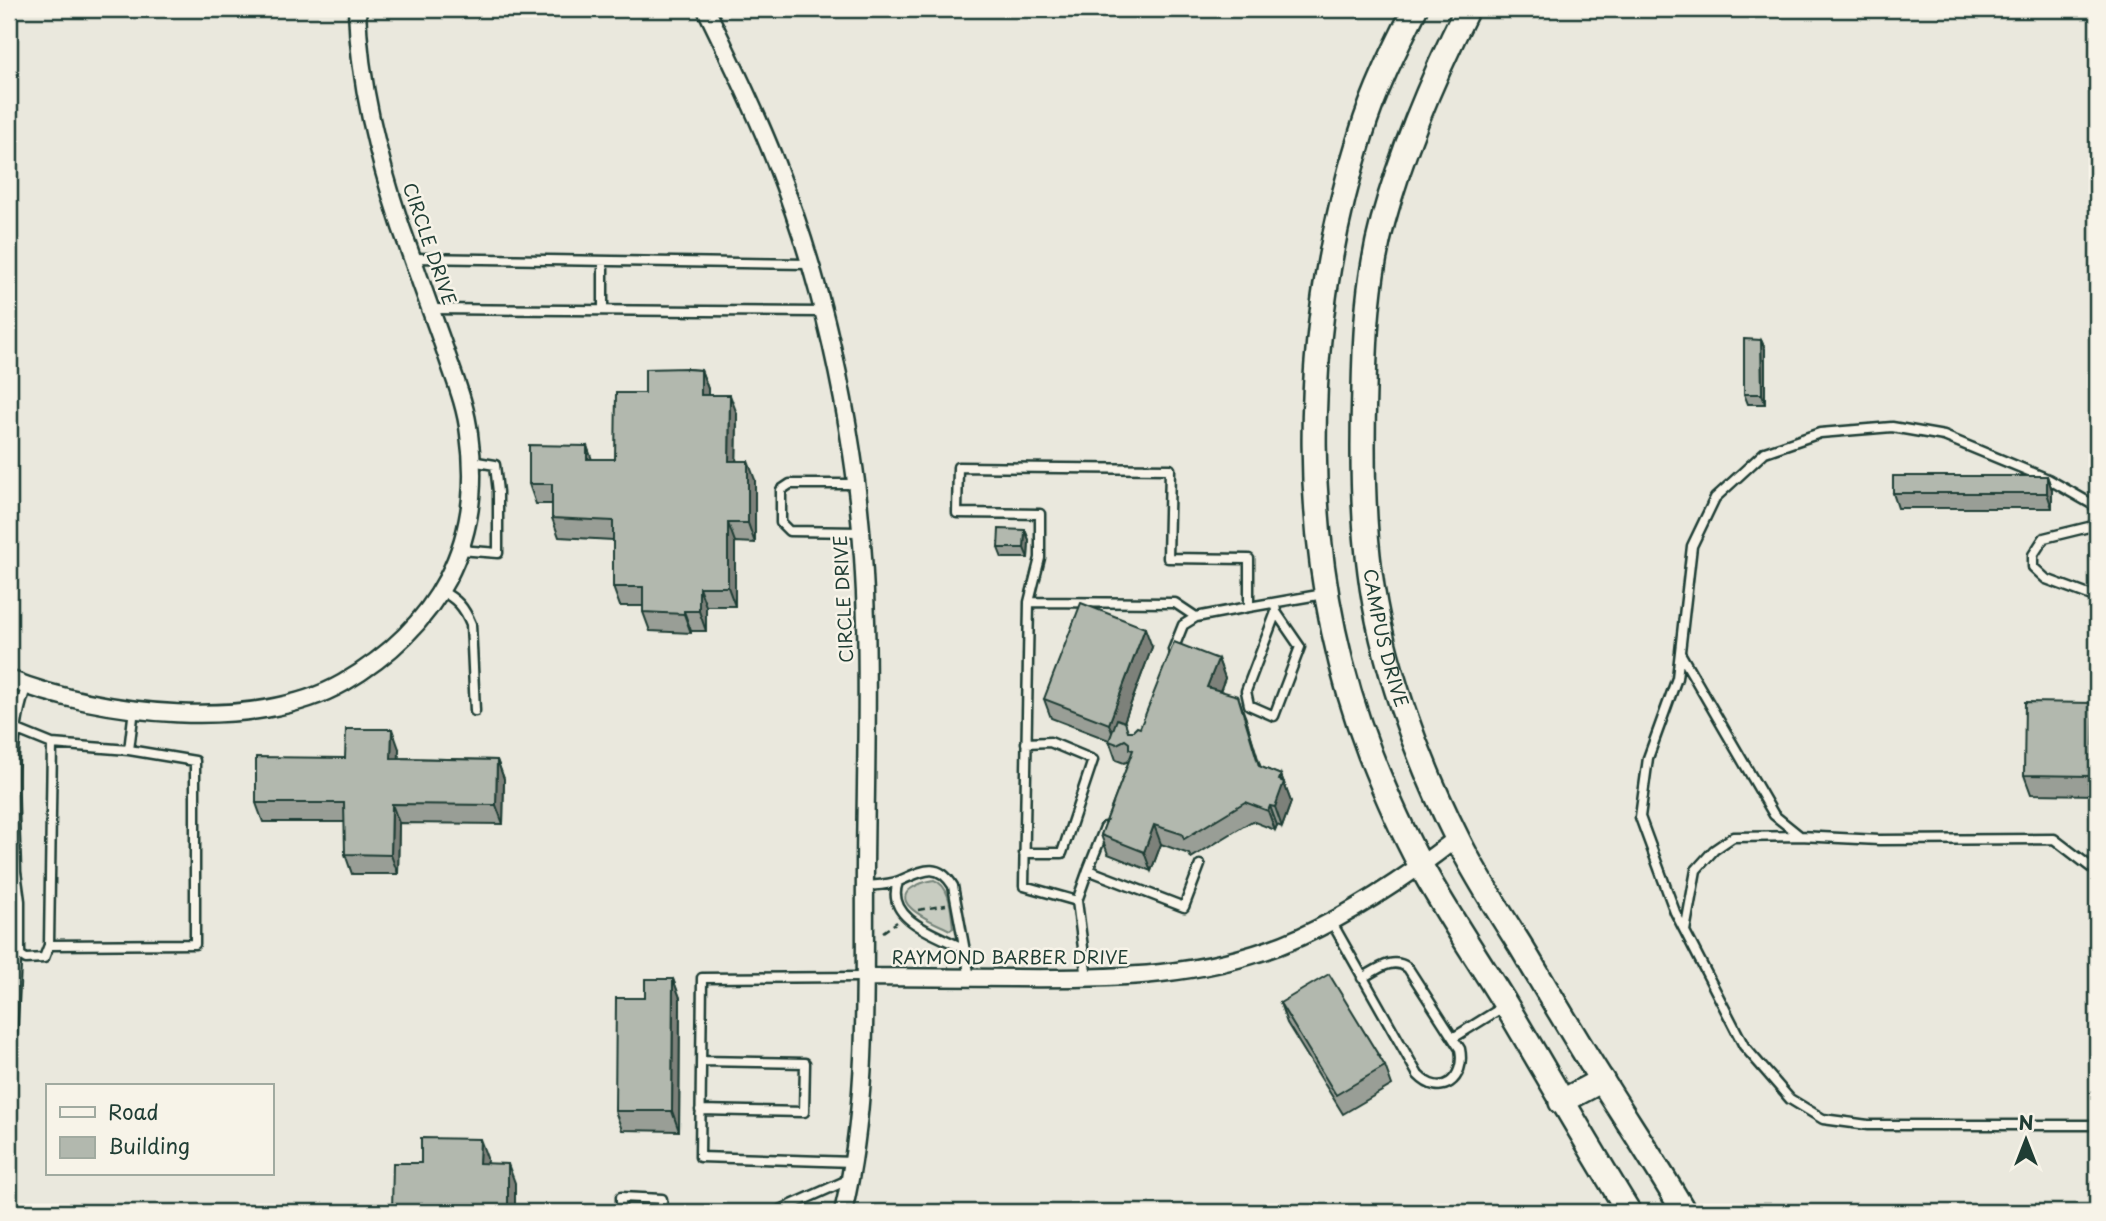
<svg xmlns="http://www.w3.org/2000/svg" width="2106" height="1221" viewBox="0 0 2106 1221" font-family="'Playpen Sans',sans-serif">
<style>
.green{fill:#c8ccc1;stroke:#74847a;stroke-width:2}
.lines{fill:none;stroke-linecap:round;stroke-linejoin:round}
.service-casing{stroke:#1f3d34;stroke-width:13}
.minor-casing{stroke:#1f3d34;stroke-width:21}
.secondary-casing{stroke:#1f3d34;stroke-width:28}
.path{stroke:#1f3d34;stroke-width:2.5;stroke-dasharray:7 5;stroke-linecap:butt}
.service{stroke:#f7f3e8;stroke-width:8}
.minor{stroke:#f7f3e8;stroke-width:16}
.secondary{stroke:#f7f3e8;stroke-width:23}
.wall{fill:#999e96;stroke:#1f3d34;stroke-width:2}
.shaded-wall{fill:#7d817a;stroke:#1f3d34;stroke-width:2}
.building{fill:#b2b8ae;stroke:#1f3d34;stroke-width:2}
.labels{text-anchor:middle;stroke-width:5;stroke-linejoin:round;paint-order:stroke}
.street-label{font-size:18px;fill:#1f3d34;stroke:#f7f3e8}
</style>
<rect width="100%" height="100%" fill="#eae8dd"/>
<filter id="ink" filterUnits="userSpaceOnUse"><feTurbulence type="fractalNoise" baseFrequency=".0143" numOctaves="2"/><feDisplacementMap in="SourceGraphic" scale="14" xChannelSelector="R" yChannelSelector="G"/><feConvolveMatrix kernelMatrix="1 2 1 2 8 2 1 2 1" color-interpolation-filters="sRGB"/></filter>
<g filter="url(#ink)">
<!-- green -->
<path class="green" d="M934,880c17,6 17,32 19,48l-3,2c-12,-6 -31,-13 -40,-23 -16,-16 12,-25 24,-27z"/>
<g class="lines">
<!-- service casing -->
<g class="service-casing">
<path id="service" d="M413,258l397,6
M430,309l393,3
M603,310v-49
M856,484h-66l-9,6v33l8,8 71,1
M2097,507l-49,-28 -104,-43 -52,-9 -72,6 -55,19 -50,46 -23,48 -15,132 -29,80 -8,59 35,95 69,134 46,53 33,20 45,6h229
M2097,525l-53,13 -11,17v12l13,12 51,19
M460,550l38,3v-61l-3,-27 -24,-4
M441,591c16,8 23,16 30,33l4,87
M1029,602l146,1 21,14 53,-10
M1275,603l1,9 -30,79 3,14 25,11 26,-69 -24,-35
M1173,650l10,-25 13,-8
M1680,653l94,162 26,21 79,4 175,-1 43,33
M9,729h6l37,15
M1024,853h38l31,-93 -43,-18 -24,1
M1088,870l17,-43
M9,872h7c-1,-56 -10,-134 11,-186
M16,872l4,29v54l6,4 18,-1 5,-13 3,-201 77,6 5,-41
M898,882c-14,38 40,53 67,67
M865,886c10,-1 24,-1 34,-5 22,-9 38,-21 54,5l17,92
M1077,901l-53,-15 5,-284 11,-44v-44l-83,-1 1,-46 212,2 -2,89 81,1v48l75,-13
M1331,921l87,154c23,24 48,4 42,-26l-52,-81c-16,-12 -31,2 -46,10
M1685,931l11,-61 18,-20 19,-13 67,-1
M49,945l146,-1v-183l-66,-11
M1087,979l-10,-78 11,-31 96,37 16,-42
M1453,1038l50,-31
M9,1041l3,-8 4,-75 4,-6
M700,1110l104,2 1,-49 -104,-2
M853,1162l-153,-5 2,-179 162,-1
M621,1212v-15l41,2 1,13
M776,1212l74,-33"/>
</g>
<!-- minor casing -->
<g class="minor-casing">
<path id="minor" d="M706,9c24,50 49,100 69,152 37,94 62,193 77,292 21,137 14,277 13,414 -1,116 5,232 -22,345
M9,679c90,36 247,54 334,4 94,-55 142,-140 126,-249 -3,-29 -15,-57 -24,-84 -15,-41 -29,-82 -44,-123 -23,-70 -42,-144 -44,-218
M864,977c50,0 99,1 149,1 97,1 197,0 287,-41 57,-26 108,-61 157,-99"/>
</g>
<!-- secondary casing -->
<g class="secondary-casing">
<g id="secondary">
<path d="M1415,9c-20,40 -41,82 -54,125 -62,198 -66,425 9,620 15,38 32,77 51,112 26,48 57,93 85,139 41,69 81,139 123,207"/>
<path id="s1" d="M1467,9c-34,68 -64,138 -84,212 -15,55 -18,112 -19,168 -2,61 -2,123 6,183 11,89 47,186 87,266 18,37 41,72 63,107 27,45 53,90 81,134 28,45 57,88 83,133"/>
<path d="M1561,1102l41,-22"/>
</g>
</g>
<!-- path -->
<path class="path" d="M918,910l28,-5
M883,932l14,-10"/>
<!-- service -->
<use href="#service" class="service"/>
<!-- minor -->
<use href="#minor" class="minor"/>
<!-- secondary -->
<use href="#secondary" class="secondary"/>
</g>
<!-- wall -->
<path class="wall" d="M1761,340l4,9v55h-17l-4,-10z
M687,369l14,1 7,19v6l29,19 -1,47 19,19v63l-20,-1v64h-29v25h-15v2l-41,-2 -7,-19v-6h-23l-7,-19v-47l-54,-3 -7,-19v-14h-16l-7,-20 58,-38 4,13h24l30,-66z
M2047,476l5,14v18h-154l-5,-15z
M1025,530l4,10 -1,18h-26l-4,-10z
M1152,647l-28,75 4,9h5l7,-3 78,-69 7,19 -5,13 25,25 15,51 21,8 10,27 -9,25 -5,-2 -2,5 -23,-9 -61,37 -2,-4 -28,-10 -10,27 -43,-17 -7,-19 28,-74 -5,2 -8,-3 -7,-20 -58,-22 -7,-19z
M2094,703l3,10v82l-66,-1 -7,-19z
M399,749l-1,9 99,2 7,19 -1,45 -104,-1 -1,51h-46l-7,-20v-32h-82l-7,-19 89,-45z
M673,979l7,19 -1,133 -57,-1 -7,-19 30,-113z
M1280,1003l105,63 7,19 -49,29 -56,-91z"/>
<!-- shaded-wall -->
<path class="shaded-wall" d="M1761,340l4,9v55l-3,-10z
M701,370l7,19v25l-7,-19z
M730,395l7,19 -1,66 -7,-19z
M587,446l7,19 -7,-6z
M748,461l7,19v63l-7,-20z
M2047,476l5,14v18l-5,-15z
M728,523l7,19v64l-7,-19z
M1025,530l4,10 -1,18 -4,-10z
M699,587l7,19v25l-7,-20z
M684,611l7,20v2l-7,-19z
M1145,628l7,19 -36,96 -7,-19z
M1218,659l7,19 -11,28 -7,-19z
M1238,696l7,20 21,69 -7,-19z
M2094,703l3,10v76l-5,-13z
M392,729l7,20 -1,28 -7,-19z
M497,760l7,19 -1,45 -7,-19z
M1281,775l10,27 -9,25 -7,-20z
M392,804l7,19 -1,51 -7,-19z
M1270,806l7,19 -2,5 -7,-19z
M1154,825l7,19 -10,27 -7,-19z
M673,979l7,19 -1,133 -7,-20z
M480,1139l7,19 -1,25 -7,-20z
M508,1164l7,19v29h-7z"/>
<!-- building -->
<path class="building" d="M1744,339l17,1 1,54h-18z
M686,368v1l15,1v25h29l-1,66h19v62h-20v64h-29v24h-15v3l-41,-2v-25h-30v-66l-61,-3v-34h-23v-39l58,1v13h28l1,-66h29v-24z
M1893,476h154v17h-154z
M999,529l26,1 -1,18h-26z
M1081,603l64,25 -36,96 -65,-25z
M1174,642l44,17 -11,28 31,9 21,70 22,9 -2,5 5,2 -9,25 -5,-1 -2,5 -23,-9 -61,37 -2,-5 -28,-9 -10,27 -43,-17 32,-85 -4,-1v-6l-4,-3 -8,4 -8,-3 8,-22 8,3 3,9h5l4,-4 3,1z
M2025,702l69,1 -2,73 -68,-1z
M346,729h46l-1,29 106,2 -1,45 -104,-1 -1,51 -46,-1 -1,-51h-88v-46l89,1z
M1329,974l56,92 -49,29 -56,-92z
M645,979h28l-1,132h-57l1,-113h29z
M421,1138l59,1 -1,24 29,1v48h-116l1,-49h28z"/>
</g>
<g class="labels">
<!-- street labels -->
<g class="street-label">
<text transform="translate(429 244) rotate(71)" y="6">CIRCLE DRIVE</text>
<text transform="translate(844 599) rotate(-93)" y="6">CIRCLE DRIVE</text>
<text dy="6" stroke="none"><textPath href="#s1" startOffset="649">CAMPUS DRIVE</textPath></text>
<text x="1010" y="964">RAYMOND BARBER DRIVE</text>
</g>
</g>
<!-- margin -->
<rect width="2106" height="1221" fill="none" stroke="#f7f3e8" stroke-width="35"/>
<rect x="18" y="18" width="2071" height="1186" fill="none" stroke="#1f3d34" stroke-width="2.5" filter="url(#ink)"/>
<!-- legend -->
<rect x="46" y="1084" width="228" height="91" fill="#f7f3e8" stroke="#a1aaa0" stroke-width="2"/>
<rect x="60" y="1107" width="35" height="10" fill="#f7f3e8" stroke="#a1aaa0" stroke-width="2"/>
<text x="108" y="1120" font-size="21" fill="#1f3d34">Road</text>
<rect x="60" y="1137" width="35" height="21" fill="#b2b8ae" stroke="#a1aaa0" stroke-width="2"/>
<text x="108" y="1154" font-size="21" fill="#1f3d34">Building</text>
<!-- north arrow -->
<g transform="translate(2026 1140)" stroke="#f7f3e8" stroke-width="5" paint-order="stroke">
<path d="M0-5L12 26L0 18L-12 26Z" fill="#1f3d34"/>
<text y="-10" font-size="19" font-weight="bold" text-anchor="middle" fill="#1f3d34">N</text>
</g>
</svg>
